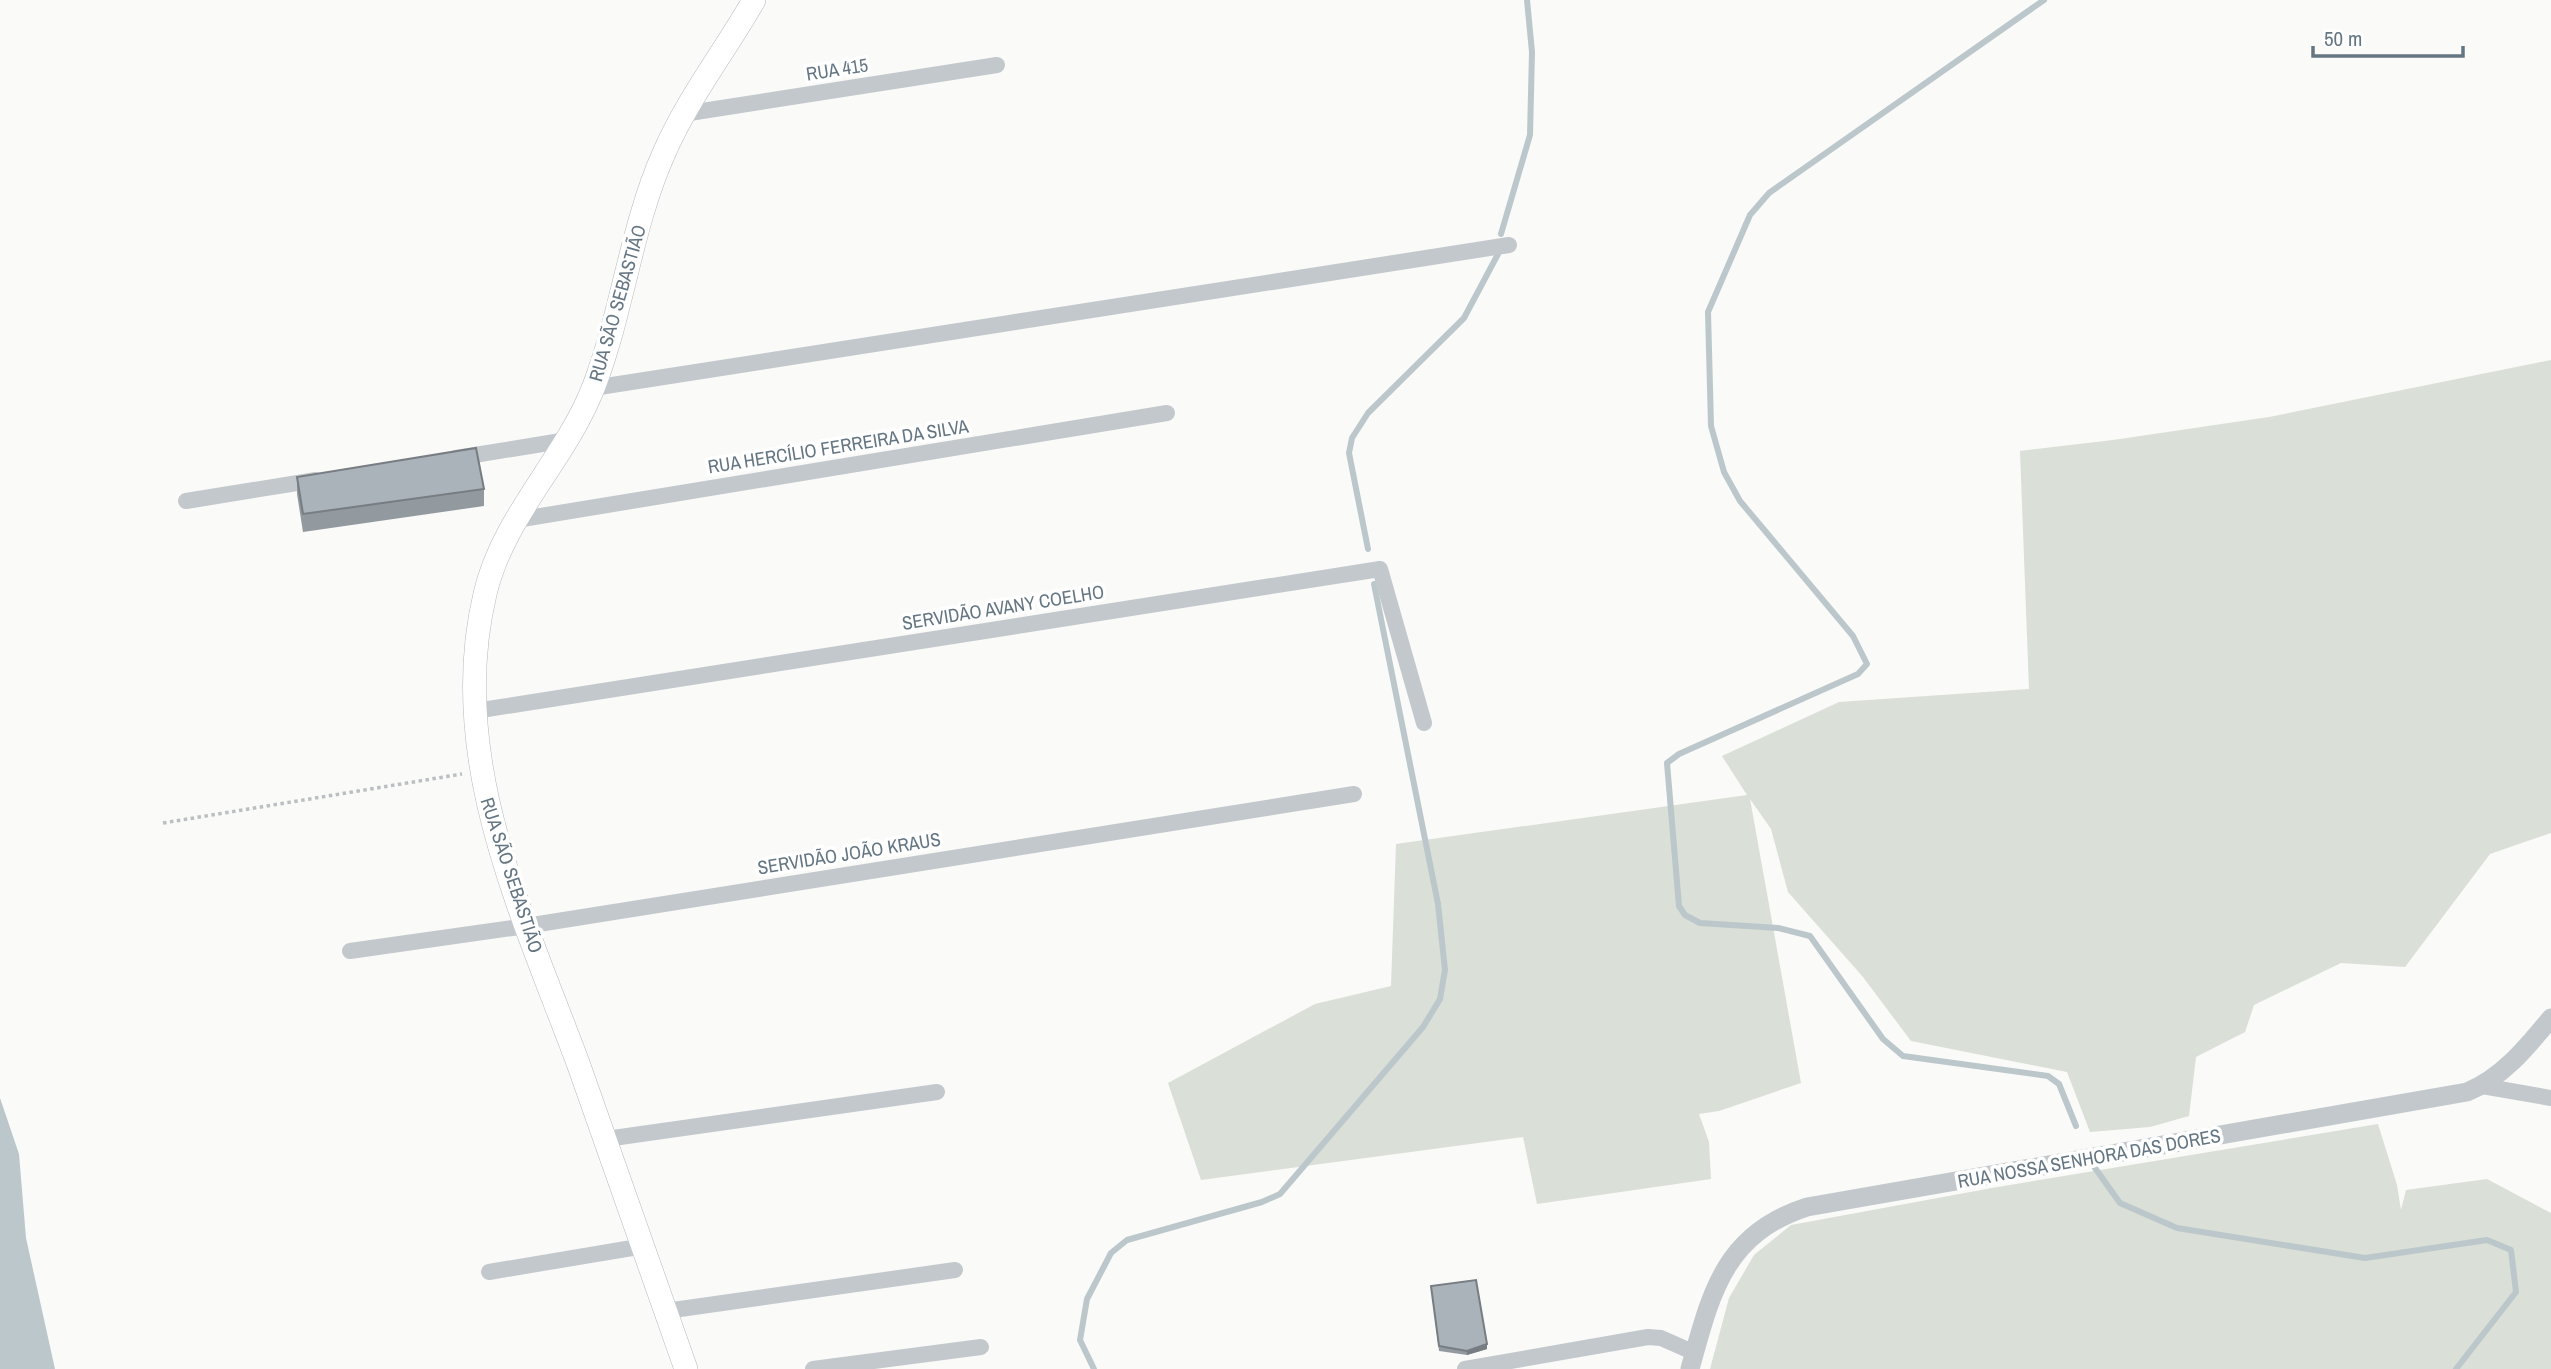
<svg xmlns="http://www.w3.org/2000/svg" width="2551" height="1369" viewBox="0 0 2551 1369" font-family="'Archivo Narrow',sans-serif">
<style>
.green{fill:#dadfd7}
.water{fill:#bbc7cb}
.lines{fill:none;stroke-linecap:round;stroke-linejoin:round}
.stream{stroke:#bbc7cb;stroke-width:6}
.secondary-casing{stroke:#b3babf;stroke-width:24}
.path{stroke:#bbbfc2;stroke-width:3.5;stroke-dasharray:3.5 3.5;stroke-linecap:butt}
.minor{stroke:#c3c8cc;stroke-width:16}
.tertiary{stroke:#c3c8cc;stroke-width:19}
.secondary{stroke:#fff;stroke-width:23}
.wall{fill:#929a9f}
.shaded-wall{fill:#777d82}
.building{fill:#aab3b9;stroke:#777d82;stroke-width:2}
.labels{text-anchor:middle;stroke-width:7;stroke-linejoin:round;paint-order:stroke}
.street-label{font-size:19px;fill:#657683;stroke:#fff}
</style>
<rect width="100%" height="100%" fill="#fafaf8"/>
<!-- green -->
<path class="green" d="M2551,360v473l-61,21 -85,113 -64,-4 -87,42 -9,27 -49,25 -7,59 -39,11 -60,5 -23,-60 -156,-31 -48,-64 -75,-85 -17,-63 -21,-30 51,284 -82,28 -20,3 10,28 2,37 -174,25 -14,-67 -322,43 -33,-97 147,-79 76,-18 5,-142 351,-49 -25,-39 117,-54 190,-13 -9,-238 93,-11 156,-23z
M2378,1124l19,61 4,25 5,-20 81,-11 64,34v156h-841l19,-71 25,-43 37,-30 201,-37z"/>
<!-- water -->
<path class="water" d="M0,1098l19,56 7,84 29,131h-55z"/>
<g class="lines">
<!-- stream -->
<path class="stream" d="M2044,0l-275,193 -19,22 -42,97 3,114 13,46 16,29 113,135 14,28 -9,10 -179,80 -12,9 12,143 6,9 15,8 78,5 32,8 73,103 20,17 145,20 11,8 17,42
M1501,234l29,-99 2,-83 -5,-52
M1368,549l-19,-96 3,-15 16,-25 96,-95 34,-64
M2095,1168l25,35 57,25 188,30 122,-18 24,10 5,42 -60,77
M1094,1369l-14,-29 7,-41 24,-46 16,-13 135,-38 18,-8 143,-167 17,-28 5,-29 -7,-66 -64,-320"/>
<!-- secondary casing -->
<g class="secondary-casing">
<path id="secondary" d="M686,1369c-35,-102 -71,-204 -108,-306 -56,-150 -132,-306 -93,-469 18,-78 81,-135 109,-208 29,-76 37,-159 70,-233 24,-55 61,-102 90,-153"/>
</g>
<!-- path -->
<path class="path" d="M163,823l299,-49"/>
<!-- minor -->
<path class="minor" d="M683,114l314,-49
M593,388l916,-143
M456,458l111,-18
M186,501l130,-21
M516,520l651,-107
M475,711l905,-142 44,154
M350,951l176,-25 828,-132
M2482,1086l69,12
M606,1139l331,-47
M489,1272l155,-26
M666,1311l289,-41
M813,1369l168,-22
M1465,1369l183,-32 13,1 34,15"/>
<!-- tertiary -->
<path class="tertiary" d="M1690,1369c21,-76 34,-135 117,-162l660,-115c35,-14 60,-45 84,-74"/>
<!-- secondary -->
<use href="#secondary" class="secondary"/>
</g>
<!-- wall -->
<path class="wall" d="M297,477l187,12v17l-181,26 -6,-38z
M1431,1286l56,63 -20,6 -28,-4z"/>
<!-- shaded-wall -->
<path class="shaded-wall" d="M1487,1344v5l-20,6v-4z"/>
<!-- building -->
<path class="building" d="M476,448l8,41 -181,25 -6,-37z
M1476,1280l11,64 -20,7 -28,-5 -8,-60z"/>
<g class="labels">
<!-- street labels -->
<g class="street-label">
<text transform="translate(837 69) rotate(-9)" y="7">RUA 415</text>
<text transform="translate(617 303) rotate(-74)" y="7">RUA SÃO SEBASTIÃO</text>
<text transform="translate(838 446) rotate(-9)" y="7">RUA HERCÍLIO FERREIRA DA SILVA</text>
<text transform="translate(1003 607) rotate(-9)" y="7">SERVIDÃO AVANY COELHO</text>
<text transform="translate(849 853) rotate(-9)" y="7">SERVIDÃO JOÃO KRAUS</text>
<text transform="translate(512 875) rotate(72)" y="7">RUA SÃO SEBASTIÃO</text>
<text transform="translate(2089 1158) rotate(-10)" y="7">RUA NOSSA SENHORA DAS DORES</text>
</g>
</g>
<!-- scale -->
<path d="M2313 46v10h150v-10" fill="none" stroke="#657683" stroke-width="3.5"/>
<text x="2324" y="46" font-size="21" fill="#657683" stroke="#ffffff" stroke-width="5" paint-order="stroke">50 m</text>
</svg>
